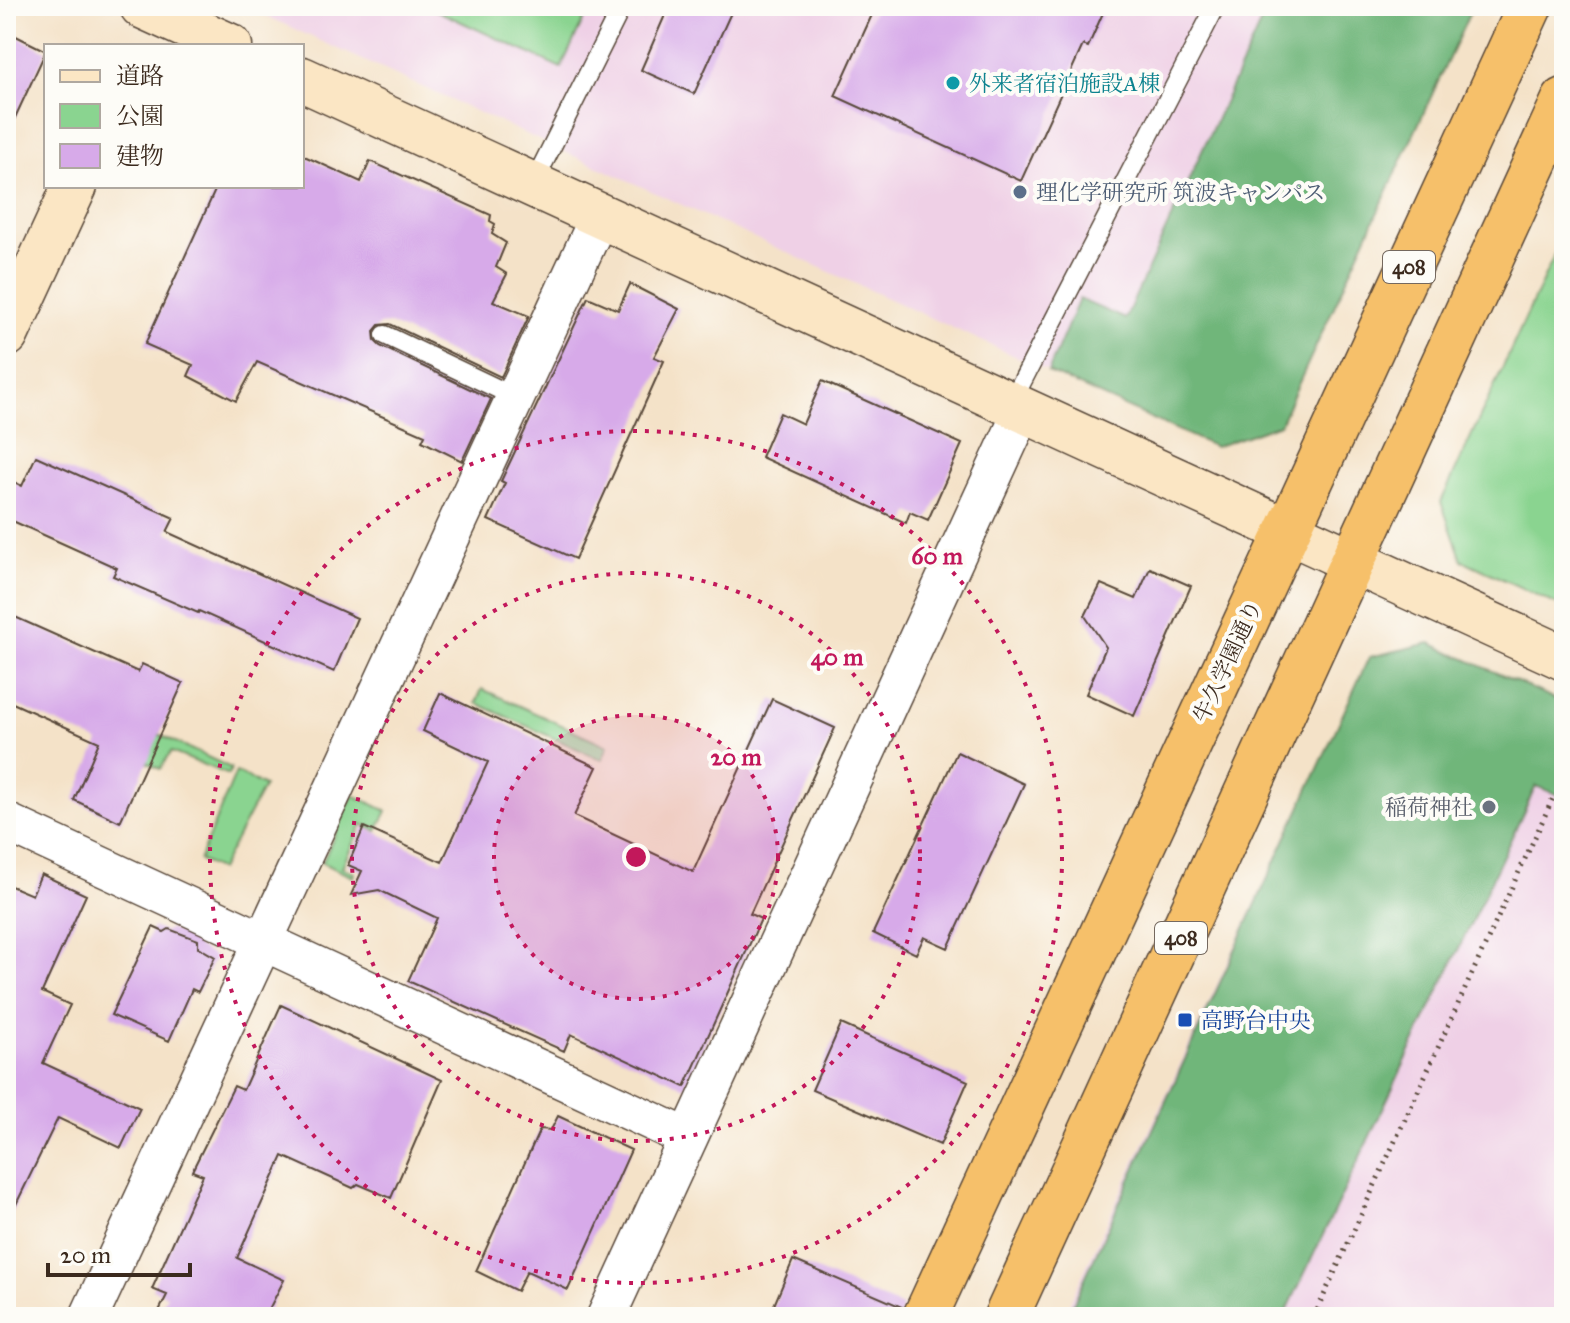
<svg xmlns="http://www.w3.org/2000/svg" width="1570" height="1323" viewBox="0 0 1570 1323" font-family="'IM FELL Great Primer','Noto Serif JP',serif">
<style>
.built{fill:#efd0e6}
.green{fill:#8ad490;stroke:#627f57;stroke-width:2}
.forest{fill:#6fb67a;stroke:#55704c;stroke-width:2}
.building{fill:#d7aae9}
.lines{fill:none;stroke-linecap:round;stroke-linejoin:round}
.lane-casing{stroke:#574638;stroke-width:21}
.street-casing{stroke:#574638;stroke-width:41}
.secondary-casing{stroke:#574638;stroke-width:47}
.highway-casing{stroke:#574638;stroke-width:47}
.path{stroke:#574638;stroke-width:5;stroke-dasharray:2 6;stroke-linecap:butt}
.lane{stroke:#fff;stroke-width:18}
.street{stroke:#fff;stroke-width:38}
.secondary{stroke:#fbe6c4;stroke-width:44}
.highway{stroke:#f6c06b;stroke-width:44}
.ring{fill:none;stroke:#c2185b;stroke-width:4;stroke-dasharray:4 8}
.culture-dot{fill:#0f9aa8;stroke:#fdfcf7;stroke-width:3}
.service-dot{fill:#5c6f8a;stroke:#fdfcf7;stroke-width:3}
.worship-dot{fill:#6b7280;stroke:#fdfcf7;stroke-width:3}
.transit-dot{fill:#1a4fb4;stroke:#fdfcf7;stroke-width:3}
.labels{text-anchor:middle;stroke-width:8;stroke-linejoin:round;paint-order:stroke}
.shield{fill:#fdfcf7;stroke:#75695f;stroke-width:2}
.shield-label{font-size:20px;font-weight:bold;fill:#3b2a1e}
.culture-label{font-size:22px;fill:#0d838f;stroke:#fdfcf7;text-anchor:start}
.service-label{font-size:22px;fill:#4e5e75;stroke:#fdfcf7;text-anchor:start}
.street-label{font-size:22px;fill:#3b2a1e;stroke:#fdfcf7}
.worship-label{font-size:22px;fill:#5b616d;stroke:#fdfcf7;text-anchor:end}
.transit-label{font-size:22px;fill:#164399;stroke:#fdfcf7;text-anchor:start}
.centre{fill:#c2185b;stroke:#fdfcf7;stroke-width:4}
.ring-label{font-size:24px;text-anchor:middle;font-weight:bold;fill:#c2185b;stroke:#fdfcf7;stroke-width:8;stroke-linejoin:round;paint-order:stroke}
</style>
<rect width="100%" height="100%" fill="#fdfcf7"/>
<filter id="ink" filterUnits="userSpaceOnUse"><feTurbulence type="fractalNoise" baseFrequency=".0125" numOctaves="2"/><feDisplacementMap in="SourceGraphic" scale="16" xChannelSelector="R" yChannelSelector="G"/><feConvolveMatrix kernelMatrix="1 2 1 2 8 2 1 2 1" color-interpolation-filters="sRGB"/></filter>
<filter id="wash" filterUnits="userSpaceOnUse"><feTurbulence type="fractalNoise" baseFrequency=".006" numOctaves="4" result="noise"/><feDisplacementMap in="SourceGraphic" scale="32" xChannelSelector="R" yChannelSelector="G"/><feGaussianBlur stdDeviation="1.8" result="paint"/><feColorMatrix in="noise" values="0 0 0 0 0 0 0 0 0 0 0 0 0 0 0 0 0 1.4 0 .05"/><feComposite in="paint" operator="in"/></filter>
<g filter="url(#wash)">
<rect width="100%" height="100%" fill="#f4e2c8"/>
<!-- built -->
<path class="built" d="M255,6h1218l-193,418 -65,23 -958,-435z
M1430,643l134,60v614h-501l306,-660z"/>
<!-- green -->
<path class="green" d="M427,6h163l-29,62z
M1564,234v374l-102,-48 -21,-58z
M482,689l126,57 -6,14 -126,-57z
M109,711l122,57 -2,7 -58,-23 -11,17 -62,-30z
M236,772l28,14 -44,84 -21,-10z
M353,795l34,16 -10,20 -15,-7 -20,43 12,6 -1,4 -31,-14z"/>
<!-- forest -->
<path class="forest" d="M1248,6h29l6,4 4,-4h186l-193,418 -65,23 -167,-75 31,-73 46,20 137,-299z
M1430,643l134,60v94l-28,-11 -252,531h-217l302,-660z"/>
<g id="blocks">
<!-- building -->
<path class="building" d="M669,6h65l-40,88 -53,-24z
M876,6h230l-18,41 -5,-2 -62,136 -186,-85z
M6,31l40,20 -40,86z
M302,155l59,27 9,-21 121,54 -1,6 5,3 -3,10 14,9 -10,24 11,7 -14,27 36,15 -28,61 -111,-53 -11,1 -5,6 1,10 5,5 111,53 -29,62 -40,-20 3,-6 -168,-73 -21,39 -48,-25 5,-11 -48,-21 72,-158h85z
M630,284l49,25 -25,48 10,4 -89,198 -87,-39 17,-37 -4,-2 87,-184 30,13z
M822,381l140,63 -34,76 -18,-8 -4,11 -145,-66 19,-44 23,11z
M36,456l138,62 -7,14 190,86 -23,54 -135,-61 -1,2 -85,-37 4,-8 -111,-50v-40l16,8z
M1150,568l41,18 -57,130 -48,-22 20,-47 -21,-31 16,-32 35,15z
M6,613l132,59 4,-8 41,19 -63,139 -46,-22 25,-58 -93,-42z
M440,693l157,74 -23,49 119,56 79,-173 63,29 -85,186 11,5 -76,168 -114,-53 -7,17 -156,-70 29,-63 -58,-28 -28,5 11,-24 -14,-6 16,-38 78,35 46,-100 -65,-31z
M957,752l67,32 -76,164 -24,-11 -8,17 -43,-21z
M41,874l45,21 -44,97 28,13 -27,58 97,45 -19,40 -63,-30 -52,107v-341l26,11z
M153,927l11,5 5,-3 29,11v7l17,10 -17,35 -6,-3 -23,52 -58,-26z
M281,1005l161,75 -51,118 -33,-14 -5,4 -70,-32 -46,102 47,22 -19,37h-109l11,-22 -15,-6 51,-114 -11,-4 42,-85 9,4z
M841,1024l127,57 -28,64 -128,-55z
M558,1116l73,34 -63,140 -41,-19 -10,20 -41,-20 64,-142 11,1z
M793,1260l109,47 -2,10h-131z"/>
</g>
</g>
<g filter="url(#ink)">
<use href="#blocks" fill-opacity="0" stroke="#574638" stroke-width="2"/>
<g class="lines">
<!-- lane casing -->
<g class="lane-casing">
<path id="lane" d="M533,184l89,-178
M385,335l130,62
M1011,403l205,-397"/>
</g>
<!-- street casing -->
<g class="street-casing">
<path id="street" d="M6,822l682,316
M89,1317l511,-1102
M606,1317l418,-909"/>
</g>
<!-- secondary casing -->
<g class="secondary-casing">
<path id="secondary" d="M142,6l88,40
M302,79l1262,579
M6,335l69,-149"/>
</g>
<!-- highway casing -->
<g class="highway-casing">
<path id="highway" d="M925,1317l605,-1311
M1006,1317l558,-1217"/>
</g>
<!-- path -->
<path class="path" d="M1314,1317l239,-519 11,4"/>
<!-- lane -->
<use href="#lane" class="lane"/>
<!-- street -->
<use href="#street" class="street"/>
<!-- secondary -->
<use href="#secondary" class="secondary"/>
<!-- highway -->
<use href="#highway" class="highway"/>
</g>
</g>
<!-- distance rings -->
<circle cx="636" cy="857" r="142" fill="#c2185b" fill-opacity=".12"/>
<g class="ring">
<circle cx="636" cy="857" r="142"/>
<circle cx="636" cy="857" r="284"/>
<circle cx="636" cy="857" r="426"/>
</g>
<!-- markers -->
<circle class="culture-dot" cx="953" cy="83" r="8"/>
<circle class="service-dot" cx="1020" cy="192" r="8"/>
<circle class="worship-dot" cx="1489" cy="807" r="8"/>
<rect class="transit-dot" x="1177" y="1012" width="16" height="16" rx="4"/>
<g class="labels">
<!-- shield labels -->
<g class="shield">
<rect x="1383" y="251" width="52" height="32" rx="6"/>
<rect x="1155" y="922" width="52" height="32" rx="6"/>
</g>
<g class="shield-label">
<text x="1409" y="274">408</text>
<text x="1181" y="945">408</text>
</g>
<!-- culture labels -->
<g class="culture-label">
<text x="969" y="91">外来者宿泊施設A棟</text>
</g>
<!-- service labels -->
<g class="service-label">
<text x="1036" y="200">理化学研究所 筑波キャンパス</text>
</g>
<!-- street labels -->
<g class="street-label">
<text transform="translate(1227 661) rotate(-65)" y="8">牛久学園通り</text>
</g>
<!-- worship labels -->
<g class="worship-label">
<text x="1473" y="815">稲荷神社</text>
</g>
<!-- transit labels -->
<g class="transit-label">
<text x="1201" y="1028">高野台中央</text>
</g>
</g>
<circle cx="636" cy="857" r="12" class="centre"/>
<g class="ring-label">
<text x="937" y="564">60 m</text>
<text x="837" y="665">40 m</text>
<text x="736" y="765">20 m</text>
</g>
<!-- margin -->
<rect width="1570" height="1323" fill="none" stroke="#fdfcf7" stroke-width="32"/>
<!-- legend -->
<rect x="44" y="44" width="260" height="144" fill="#fdfcf7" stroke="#afa8a0" stroke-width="2"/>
<rect x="60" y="70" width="40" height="12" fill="#fbe6c4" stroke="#afa8a0" stroke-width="2"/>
<text x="116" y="84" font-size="24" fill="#3b2a1e">道路</text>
<rect x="60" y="104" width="40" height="24" fill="#8ad490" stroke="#afa8a0" stroke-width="2"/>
<text x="116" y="124" font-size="24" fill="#3b2a1e">公園</text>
<rect x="60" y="144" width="40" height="24" fill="#d7aae9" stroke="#afa8a0" stroke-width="2"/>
<text x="116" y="164" font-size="24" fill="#3b2a1e">建物</text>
<!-- scale -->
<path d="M48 1263v12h142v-12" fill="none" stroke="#3b2a1e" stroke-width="4"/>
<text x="60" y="1263" font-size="24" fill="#3b2a1e" stroke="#fdfcf7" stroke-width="6" paint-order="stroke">20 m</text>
</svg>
